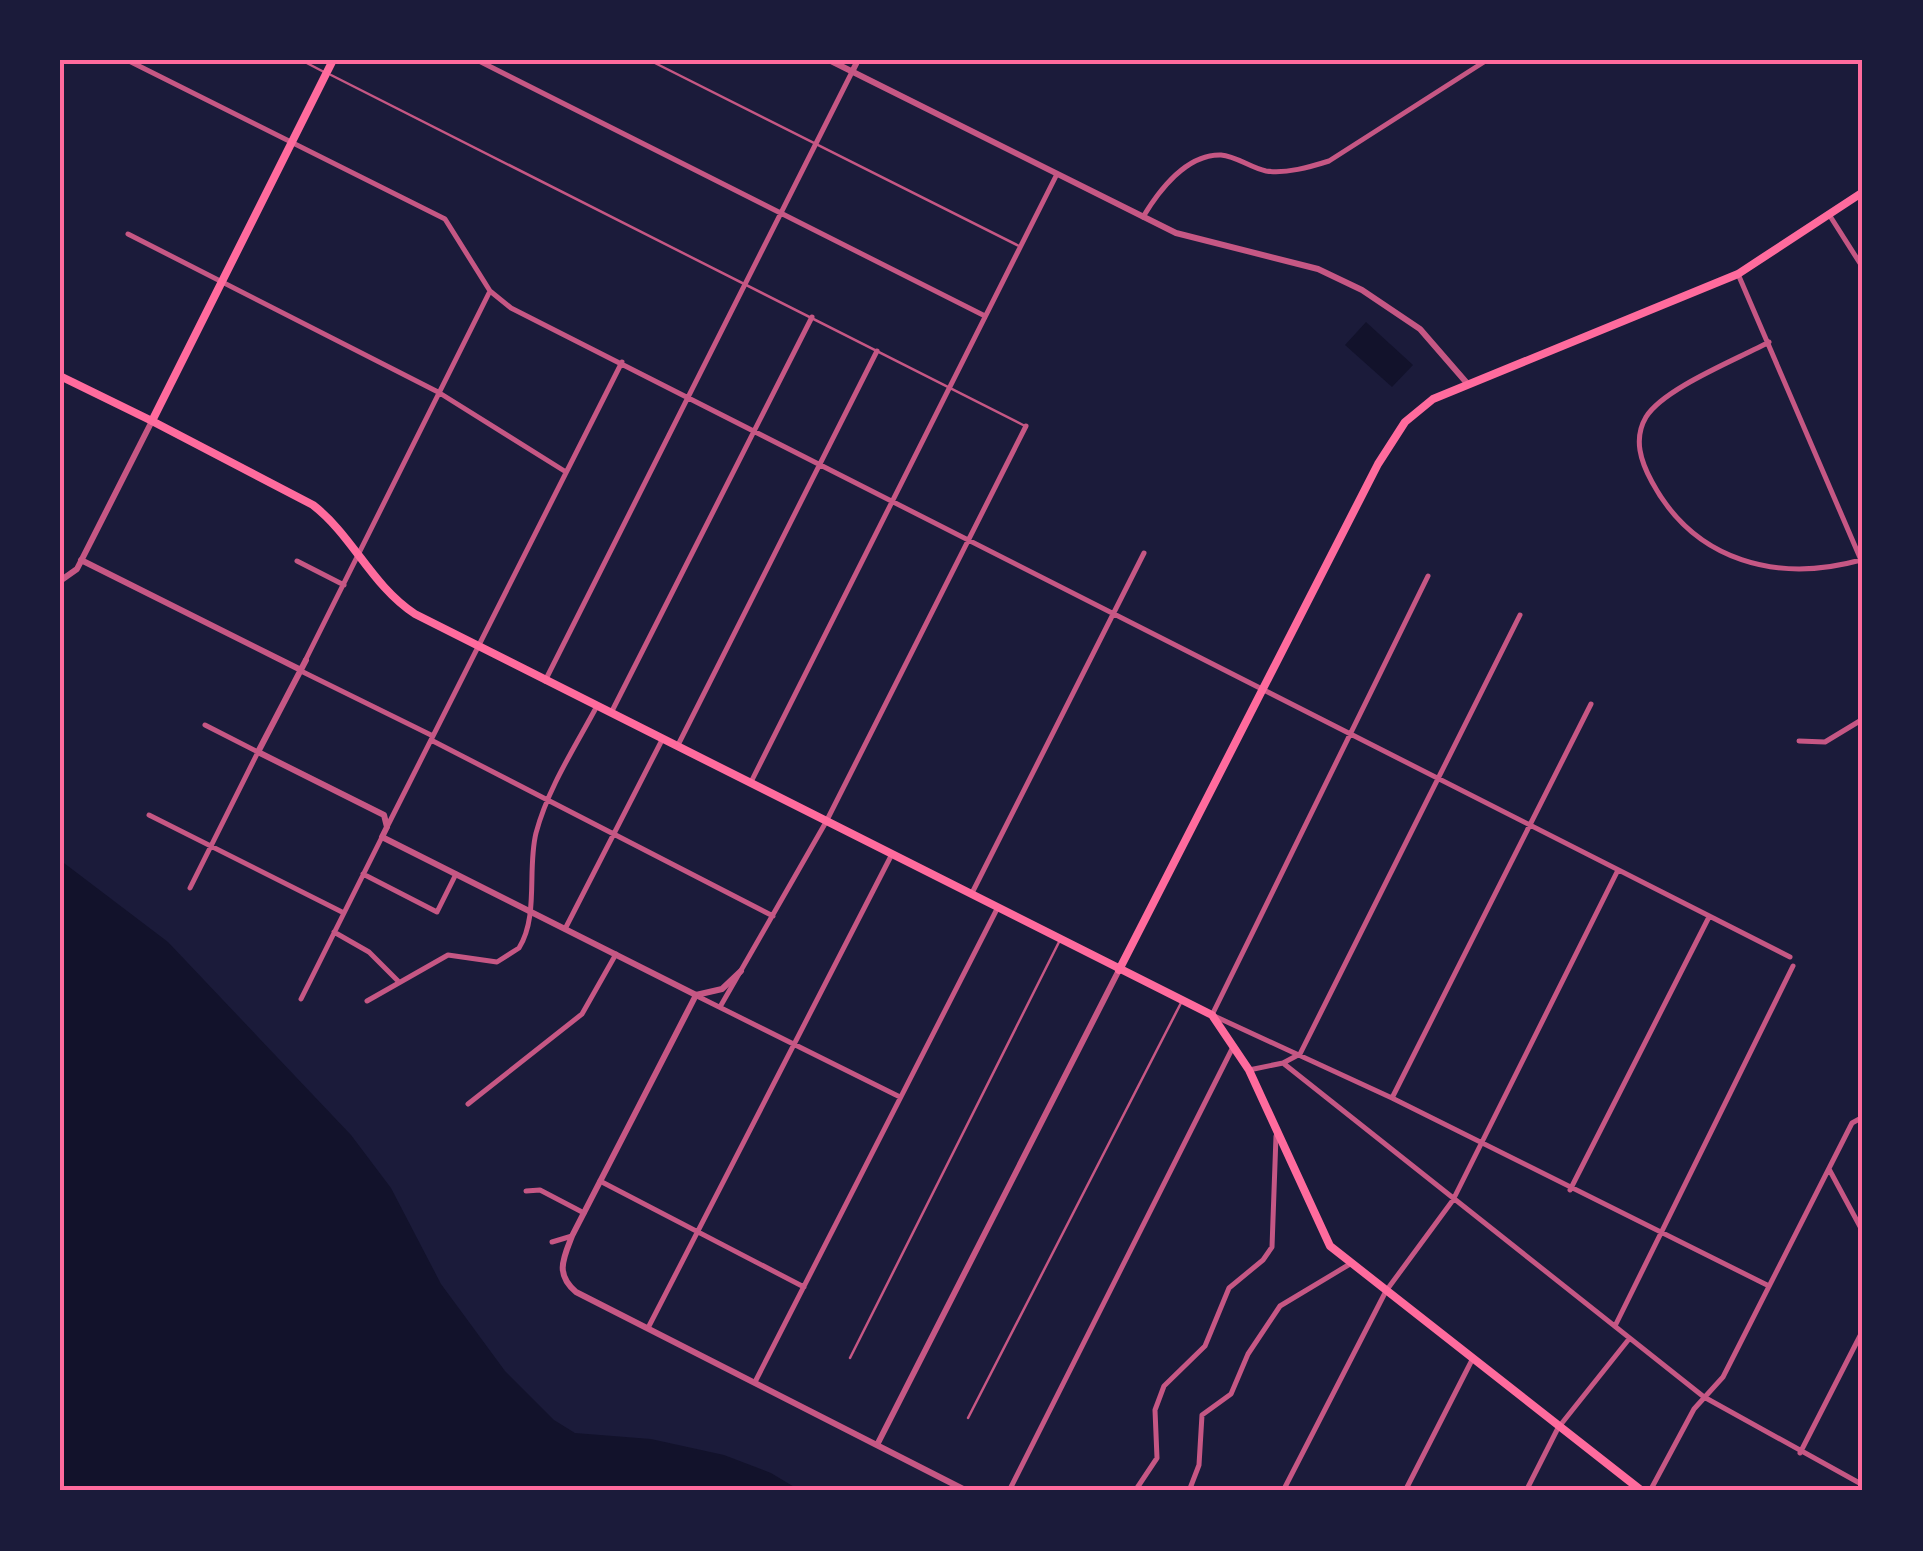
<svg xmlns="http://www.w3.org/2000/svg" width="1923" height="1551" viewBox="0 0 1923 1551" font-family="'Noto Sans',sans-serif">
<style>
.water{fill:#12122b}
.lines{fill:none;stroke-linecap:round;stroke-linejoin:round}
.service{stroke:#c65784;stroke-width:2.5}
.minor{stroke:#c65784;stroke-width:5}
.tertiary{stroke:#c65784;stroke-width:6}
.secondary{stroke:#ff6b9d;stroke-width:8}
.primary{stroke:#ff6b9d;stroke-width:8}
.neatline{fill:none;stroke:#ff6b9d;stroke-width:4}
</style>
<rect width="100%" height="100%" fill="#1b1b3a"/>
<!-- water -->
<path class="water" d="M1366,322l47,43 -21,22 -47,-42z
M60,860l108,82 183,193 40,53 50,96 64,87 49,49 21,13 76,6 73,16 47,18 30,18h-741z"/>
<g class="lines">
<!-- service -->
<path class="service" d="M301,60l23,12
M649,60l370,186
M331,75l694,351
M850,1358l210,-418
M968,1418l214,-417"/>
<!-- minor -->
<path class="minor" d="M127,60l318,159 45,72 21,17 1279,649
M477,60l508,256
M1830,216l33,52
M1143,217c15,-25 43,-63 78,-62 15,1 30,13 45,16 20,3 44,-4 63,-10l158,-101
M128,234l310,158 128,80
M1738,274l123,286c-83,23 -166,2 -209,-78 -11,-20 -19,-43 -6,-65 18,-29 92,-58 123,-75
M297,561l47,24
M1428,576l-216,439 180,83 375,187
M306,659l184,-368
M301,671l132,65
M545,681l307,-609
M611,713l201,-396
M431,740l342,176
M1799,741l26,1 38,-23
M678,745l199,-394
M751,782l306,-608
M149,815l195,98
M387,827l235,-465
M363,874l74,38 19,-38
M190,888l68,-136 -53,-27
M972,893l172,-340
M565,929l97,-189
M334,932l35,20 29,29
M697,996l203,101
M301,999l81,-162
M367,1001l81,-46 49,7 22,-14c20,-32 8,-79 17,-115 12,-45 39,-86 61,-127
M720,1007l106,-185 200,-396
M1283,1063l17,-9 220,-439
M1249,1070l34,-7 421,334 159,88
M1392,1098l199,-394
M468,1104l114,-90 34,-60
M1829,1169l34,63
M600,1181l204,106
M1570,1190l139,-273
M526,1191l14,-1 44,23
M552,1242l20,-6
M1615,1326l178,-360
M648,1328l243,-472
M755,1382l242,-473
M1800,1453l63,-123
M1009,1491l224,-444
M1135,1491l22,-33 -2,-48 9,-24 41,-40 24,-58 34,-28 9,-13 4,-111
M1189,1491l10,-26 3,-50 29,-21 17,-40 32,-48 70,-42
M1283,1491l103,-200 67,-91 165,-330
M1405,1491l67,-131
M1526,1491l32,-63 71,-89
M1650,1491l44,-82 29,-32 129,-254 11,-6"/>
<!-- tertiary -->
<path class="tertiary" d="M829,60l347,173 142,36 44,21 58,39 46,53
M852,72l6,-12
M81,560l220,110
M60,581l17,-12 75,-148
M306,660l-48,92 126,63 3,12 -5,10 314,158
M696,995l-124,241c-9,23 -17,38 4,56l391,199
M696,995l26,-6 19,-18
M877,1445l242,-475"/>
<!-- secondary -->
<path class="secondary" d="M60,376l92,45
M1119,970l259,-506 27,-42 28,-23 305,-125 125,-82"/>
<!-- primary -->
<path class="primary" d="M333,60l-181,361 161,84c40,31 58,80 102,109l797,401 37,55 81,176 312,245"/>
</g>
<!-- border -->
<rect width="1923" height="1551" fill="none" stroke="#1b1b3a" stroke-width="125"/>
<rect x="62" y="62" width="1798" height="1426" class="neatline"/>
</svg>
